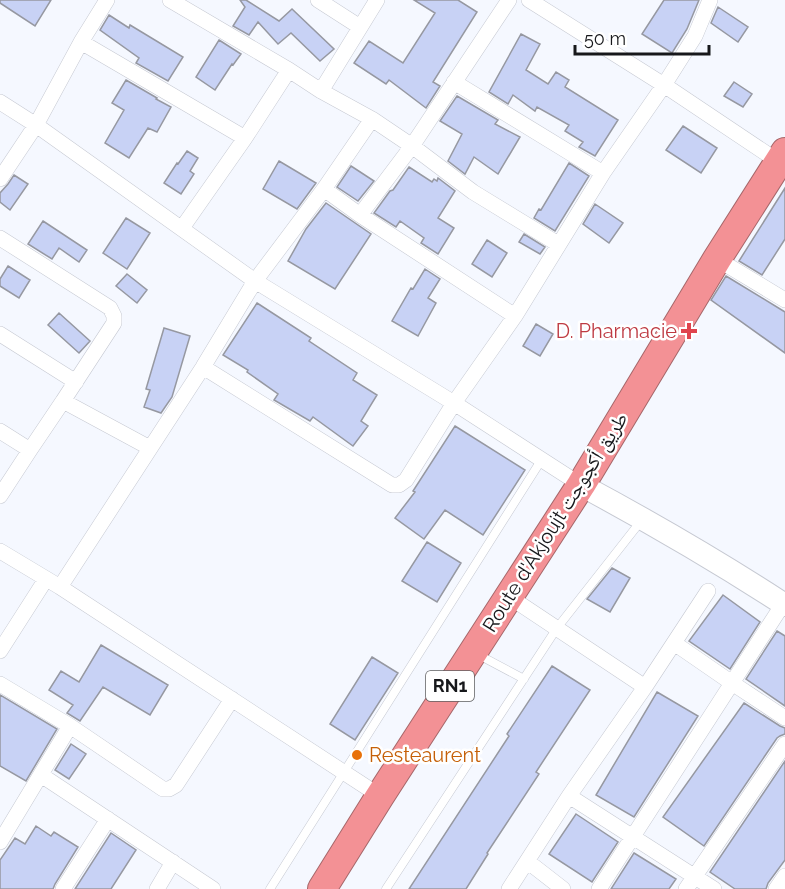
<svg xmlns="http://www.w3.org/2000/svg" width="785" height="889" viewBox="0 0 785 889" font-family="Raleway,'Noto Naskh Arabic',sans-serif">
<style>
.building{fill:#c8d2f5;stroke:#9698a1;stroke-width:1.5}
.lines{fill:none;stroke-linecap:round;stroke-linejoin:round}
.lane-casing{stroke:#c6c9d2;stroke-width:9}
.street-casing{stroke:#c6c9d2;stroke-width:16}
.secondary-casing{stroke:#c6c9d2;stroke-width:24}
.highway-casing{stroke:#a6676a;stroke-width:30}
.lane{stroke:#fff;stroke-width:8}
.street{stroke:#fff;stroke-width:15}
.secondary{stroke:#fff;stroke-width:22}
.highway{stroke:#f39195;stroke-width:28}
.health-dot{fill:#e0444e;stroke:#fff;stroke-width:2}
.food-dot{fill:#e8710a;stroke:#fff;stroke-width:2}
.labels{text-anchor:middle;stroke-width:5;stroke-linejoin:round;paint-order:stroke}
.shield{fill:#fff;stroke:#5d5d5f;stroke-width:1.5}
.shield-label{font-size:18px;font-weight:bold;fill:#17181b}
.health-label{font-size:20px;fill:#be3a42;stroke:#fff;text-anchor:end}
.street-label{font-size:20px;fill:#17181b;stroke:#fff}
.food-label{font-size:20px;fill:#c56008;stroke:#fff;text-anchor:start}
</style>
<rect width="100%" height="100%" fill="#f5f8ff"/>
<!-- building -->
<path class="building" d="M0,0h51l-16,26 -35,-23z
M240,0h6l33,21 13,-12 42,40 -14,12 -29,-28 -13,11 -20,-22 -9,13 -16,-9 12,-19z
M414,0h44l19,12 -44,70 7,4 -14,22 -37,-28 -3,4 -32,-21 15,-22 34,22 32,-50z
M664,0h35l-12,29 -15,24 -30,-19z
M718,7l30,20 -10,15 -27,-19z
M109,15l20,13 1,-3 53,32 -15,24 -32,-18 3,-5 -39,-28z
M521,34l19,10 -14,26 22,14 8,-12 13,8 -4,7 53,33 -23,36 -16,-9 4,-5 -18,-11 4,-6 -32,-18 -2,4 -22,-16 -5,9 -19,-12z
M219,40l22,14 -8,11 -1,-1 -17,26 -19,-13z
M126,80l31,18 -1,1 15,8 -14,25 -9,-4 -19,30 -24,-15 19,-33 -12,-7z
M734,82l18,12 -9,13 -19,-11z
M457,96l41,24 -3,4 25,13 -22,37 -24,-17 -9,17 -17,-13 14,-27 -22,-13z
M683,126l34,22 -16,25 -35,-23z
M187,151l11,7 -8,13 4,3 -13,20 -17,-11 13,-20 1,1z
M279,161l37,22 -19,26 -34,-20z
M569,163l20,13 -34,55 -21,-13 5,-9 2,1z
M351,166l23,15 -16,20 -21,-14z
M409,167l23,15 2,-3 3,2 1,-3 17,13 -17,27 16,10 -16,26 -17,-11 3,-5 -24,-17 -4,6 -22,-14 16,-22 3,-1z
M14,175l14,9 -18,26 -10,-8v-9l8,-9z
M785,188v51l-23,36 -23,-14z
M326,203l45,31 -36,55 -47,-28 18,-32z
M595,204l28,19 -14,20 -26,-19z
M126,218l24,15 -23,36 -24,-16z
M43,221l44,29 -8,12 -20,-14 -7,11 -24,-15z
M524,234l21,13 -5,7 -21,-12z
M487,240l20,13 -15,24 -20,-13z
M8,266l22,14 -11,18 -19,-12v-7z
M425,269l15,10 -12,19 8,5 -18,33 -26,-15 19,-33 2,1z
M127,274l20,16 -10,13 -21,-17z
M726,276l59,36v41l-74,-53z
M257,303l54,35 -2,3 48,32 -4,7 24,15 -16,26 7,5 -15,20 -40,-29 -3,4 -36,-21 4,-6 -31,-22 1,-2 -25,-15z
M59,313l31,28 -11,12 -31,-28z
M536,324l17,10 -13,22 -17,-10z
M164,328l26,8 -18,61 -11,16 -17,-6 6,-17 -4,-1z
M455,426l70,44 -42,65 -38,-25 -21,29 -29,-21 20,-26 -2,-1z
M427,542l34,21 -24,39 -35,-21z
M612,568l18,10 -20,34 -23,-13z
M723,595l37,27 -30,47 -41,-28z
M777,631l8,5v70l-39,-27z
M101,645l67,40 -18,30 -47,-28 -23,34 -13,-8 6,-8 -24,-15 12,-19 18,11z
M372,657l26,16 -43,67 -25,-16z
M552,666l38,24 -54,82 3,2 -52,79 1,1 -22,35h-57l100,-153 -2,-2z
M657,692l41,24 -64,101 -38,-22z
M0,695l57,34 -31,52 -26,-15z
M744,703l36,23 5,2v6l-5,2 -3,2 -73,108 -41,-29z
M71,744l15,10 -17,25 -14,-9z
M785,761v99l-17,23 -2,6h-31l-25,-17z
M576,814l42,28 -26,40 -43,-28z
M36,826l15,10 3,-4 24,15 -23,37 -2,5h-53v-29l15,-22 10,6z
M111,833l25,17 -25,39h-36z
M634,853l42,26 -7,10h-58z"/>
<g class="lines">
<!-- lane casing -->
<g class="lane-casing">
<path id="lane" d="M477,654l47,25
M270,889l272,-430
M386,889l171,-261 84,-107"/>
</g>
<!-- street casing -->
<g class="street-casing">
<path id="street" d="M170,0l119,70 32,21 51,28 40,27 61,46 85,52
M318,0l42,27
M529,0l135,85 115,77
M81,42l164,96
M454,82l149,91
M321,91l56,-91
M0,102l36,23 219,156 199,122 127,82
M0,179l36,-54 45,-83 26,-42
M324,189l36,26 155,101
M360,215l52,-69 97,-146
M182,228l63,-90 44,-68
M0,238l110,70 4,8v7l-51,78
M717,259l68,41
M0,334l76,48
M203,367l189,118h7l7,-5 48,-77 61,-87 88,-143 61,-88 31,-49 15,-36
M0,431l30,19
M0,496l30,-46 33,-49 87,47
M0,551l60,36 320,209
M60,587l143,-220 52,-86 69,-92 48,-70
M508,596l137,91
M674,643l58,40 53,35
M0,651l46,-72
M0,684l70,42 93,63h6l7,-4 56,-86
M41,775l172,114
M569,796l145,93
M0,842l70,-116
M527,861l36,28
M63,889l45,-70
M157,889l16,-27
M509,889l60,-93 76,-109 63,-96
M599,889l184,-285
M686,889l99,-145
M776,889l9,-13"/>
</g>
<!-- secondary casing -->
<g class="secondary-casing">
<path id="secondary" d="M581,485c69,37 138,77 204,120"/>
</g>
<!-- highway casing -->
<g class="highway-casing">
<path id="highway" d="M322,889l58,-93 201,-311 136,-226 68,-107"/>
</g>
<!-- lane -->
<use href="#lane" class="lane"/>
<!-- street -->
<use href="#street" class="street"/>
<!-- secondary -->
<use href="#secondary" class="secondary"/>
<!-- highway -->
<use href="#highway" class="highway"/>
</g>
<!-- markers -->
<path class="health-dot" d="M686 322h6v6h6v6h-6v6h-6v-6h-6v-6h6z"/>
<circle class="food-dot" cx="357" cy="755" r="6"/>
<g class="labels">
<!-- shield labels -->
<rect class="shield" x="426" y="671" width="48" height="30" rx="4.5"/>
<g class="shield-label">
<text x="450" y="692">RN1</text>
</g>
<!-- health labels -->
<g class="health-label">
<text x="677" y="338">D. Pharmacie</text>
</g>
<!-- street labels -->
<g class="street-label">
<text transform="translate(555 522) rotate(-58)" y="7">Route d'Akjoujt طريق أكجوجت</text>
</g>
<!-- food labels -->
<g class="food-label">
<text x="369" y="762">Resteaurent</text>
</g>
</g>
<!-- scale -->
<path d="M575 45v9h134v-9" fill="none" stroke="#17181b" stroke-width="3"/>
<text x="584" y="45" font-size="18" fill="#17181b" stroke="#ffffff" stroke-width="4.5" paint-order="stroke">50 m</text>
</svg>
